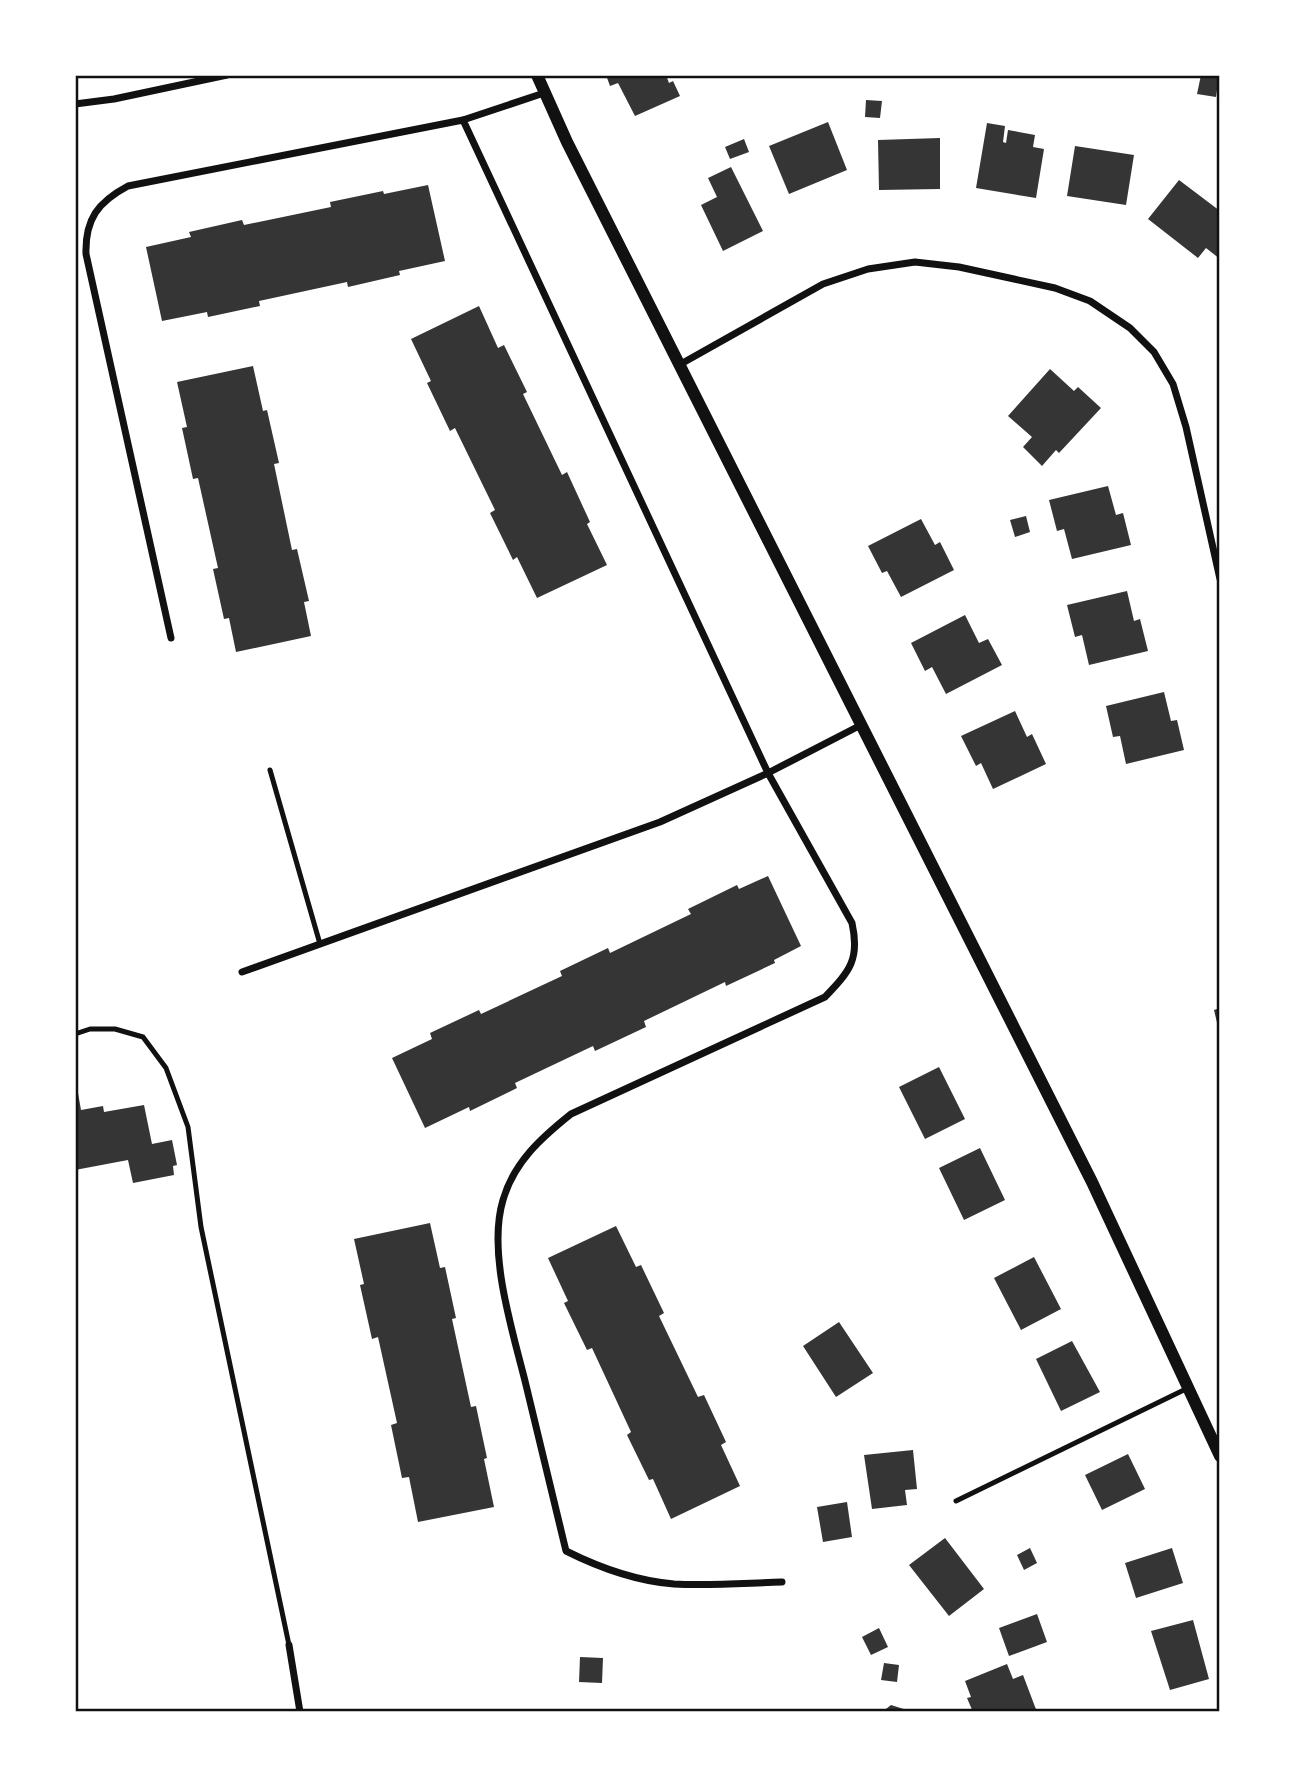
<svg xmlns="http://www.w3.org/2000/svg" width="1295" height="1787" viewBox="0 0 1295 1787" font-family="Roboto,sans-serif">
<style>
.building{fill:#353535}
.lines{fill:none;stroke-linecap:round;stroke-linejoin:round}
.service{stroke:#111;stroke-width:5}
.minor{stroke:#111;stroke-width:7}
.tertiary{stroke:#111;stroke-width:12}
.neatline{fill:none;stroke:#111;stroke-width:2.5}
</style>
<rect width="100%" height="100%" fill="#fff"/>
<!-- building -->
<path class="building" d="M606,75h60l3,8 4,-2 7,15 -45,20 -17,-33 -8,3z
M1201,75l18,1 -3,21 -19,-3z
M866,100l16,1 -2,17 -15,-1z
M828,122l19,48 -58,24 -20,-48z
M987,123l18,3 -2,16 3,1 2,-13 27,5 -2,12 11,2 -8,49 -60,-10z
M940,138v51l-61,1 -1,-50z
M744,139l5,13 -19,7 -5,-12z
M1075,146l59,9 -8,50 -59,-9z
M731,167l32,64 -40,20 -22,-46 16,-8 -9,-19z
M1179,180l41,31v48l-14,-11 -8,10 -50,-39z
M428,185l17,76 -46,10 1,4 -52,12 -1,-5 -88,19 1,5 -52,11 -1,-5 -45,9 -16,-74 45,-10 -2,-5 53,-12 2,5 87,-18 -1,-5 53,-11 1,3z
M479,306l19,42 6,-3 23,47 -4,2 39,81 5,-3 23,50 -3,2 20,41 -70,33 -20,-41 -4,3 -23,-47 5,-3 -40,-82 -5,3 -23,-48 4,-2 -20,-42z
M253,366l10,45 4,-1 12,53 -5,1 18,86 5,-1 12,52 -5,1 7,34 -75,16 -7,-34 -5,1 -11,-50 5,-1 -20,-90 -5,1 -11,-51 5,-1 -10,-45z
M1050,369l24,22 4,-4 23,21 -42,45 -3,-3 -14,16 -19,-19 9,-10 -24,-21z
M1108,486l8,29 7,-2 8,32 -59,14 -8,-30 -7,2 -8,-31z
M1026,516l4,16 -15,5 -5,-17z
M921,519l14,26 5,-3 14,28 -53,27 -14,-26 -5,2 -14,-27z
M1127,591l7,30 6,-2 8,32 -59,14 -7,-30 -7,2 -8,-32z
M965,615l14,28 9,-4 14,26 -56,29 -14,-27 -7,4 -14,-28z
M1164,692l7,29 6,-1 7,30 -58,14 -6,-28 -7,1 -7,-31z
M1015,711l12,26 5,-3 14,30 -53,25 -12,-26 -5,3 -15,-30z
M768,876l33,70 -27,14 1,3 -49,23 -1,-4 -81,39 2,6 -51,24 -2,-5 -78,37 2,5 -47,23 -1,-4 -44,21 -33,-70 40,-19 -2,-6 49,-23 2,4 81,-38 -2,-5 48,-23 2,5 81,-39 -3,-5 49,-24 2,4z
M1220,1008v22l-1,1 -5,-21z
M939,1067l26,52 -40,20 -26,-52z
M78,1093l3,17 22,-4 1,6 40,-7 8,39 20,-4 5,25 -4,1 1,9 -41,8 -5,-23 -53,10v-76z
M980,1148l25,52 -41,20 -25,-52z
M430,1223l10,45 5,-1 11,51 -4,1 19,88 5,-1 11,52 -3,1 10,48 -76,15 -9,-45 -7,1 -11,-53 6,-2 -19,-86 -6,2 -12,-54 4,-1 -10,-45z
M616,1226l20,41 5,-2 23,48 -5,3 39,81 6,-2 22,47 -5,3 19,41 -69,33 -18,-40 -4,1 -22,-45 4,-3 -39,-84 -5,2 -23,-47 4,-2 -20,-43z
M1034,1257l27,52 -40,21 -27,-52z
M839,1322l34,51 -37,24 -33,-51z
M1072,1341l28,51 -39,19 -25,-52z
M913,1450l4,39 -12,1 2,15 -35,4 -8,-54z
M1128,1454l17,35 -43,21 -17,-35z
M847,1502l5,35 -29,5 -6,-35z
M945,1538l39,51 -35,27 -40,-51z
M1030,1548l7,15 -13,7 -7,-15z
M1172,1548l11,35 -47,15 -11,-35z
M1037,1614l10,28 -38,14 -10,-28z
M1193,1620l16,59 -39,11 -19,-59z
M879,1628l9,19 -17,8 -9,-18z
M580,1657l23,1 -1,25 -23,-1z
M884,1663l15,2 -2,17 -16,-2z
M1007,1664l6,15 10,-4 14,37h-64l-6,-14 4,-1 -6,-16z
M891,1705l19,6v1h-28z"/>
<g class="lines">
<!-- service -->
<path class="service" d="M270,770l50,174
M75,1034l15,-5h25l28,8 23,31 22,59 13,100 88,418
M956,1501l232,-113"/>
<!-- minor -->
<path class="minor" d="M75,104l39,-5 113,-24
M463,120l305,653 84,150c8,36 -2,48 -27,74l-254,117c-30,24 -57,48 -68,86 -16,53 10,132 23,185 13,55 27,111 40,166 34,17 70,30 108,33 36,2 72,-1 108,-2
M679,365l144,-81 45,-15 47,-7 44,5 96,21 35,13 40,27 24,24 19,32 13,43 34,152
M171,638l-85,-384c-1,-35 12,-52 42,-68l335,-66 81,-27
M242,972l418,-150 108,-49 93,-48
M289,1645l11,67"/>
<!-- tertiary -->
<path class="tertiary" d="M537,75l30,67 525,1040 128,274"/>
</g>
<!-- border -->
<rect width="1295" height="1787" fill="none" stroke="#ffffff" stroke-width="154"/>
<rect x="77" y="77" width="1141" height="1633" class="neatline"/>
</svg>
